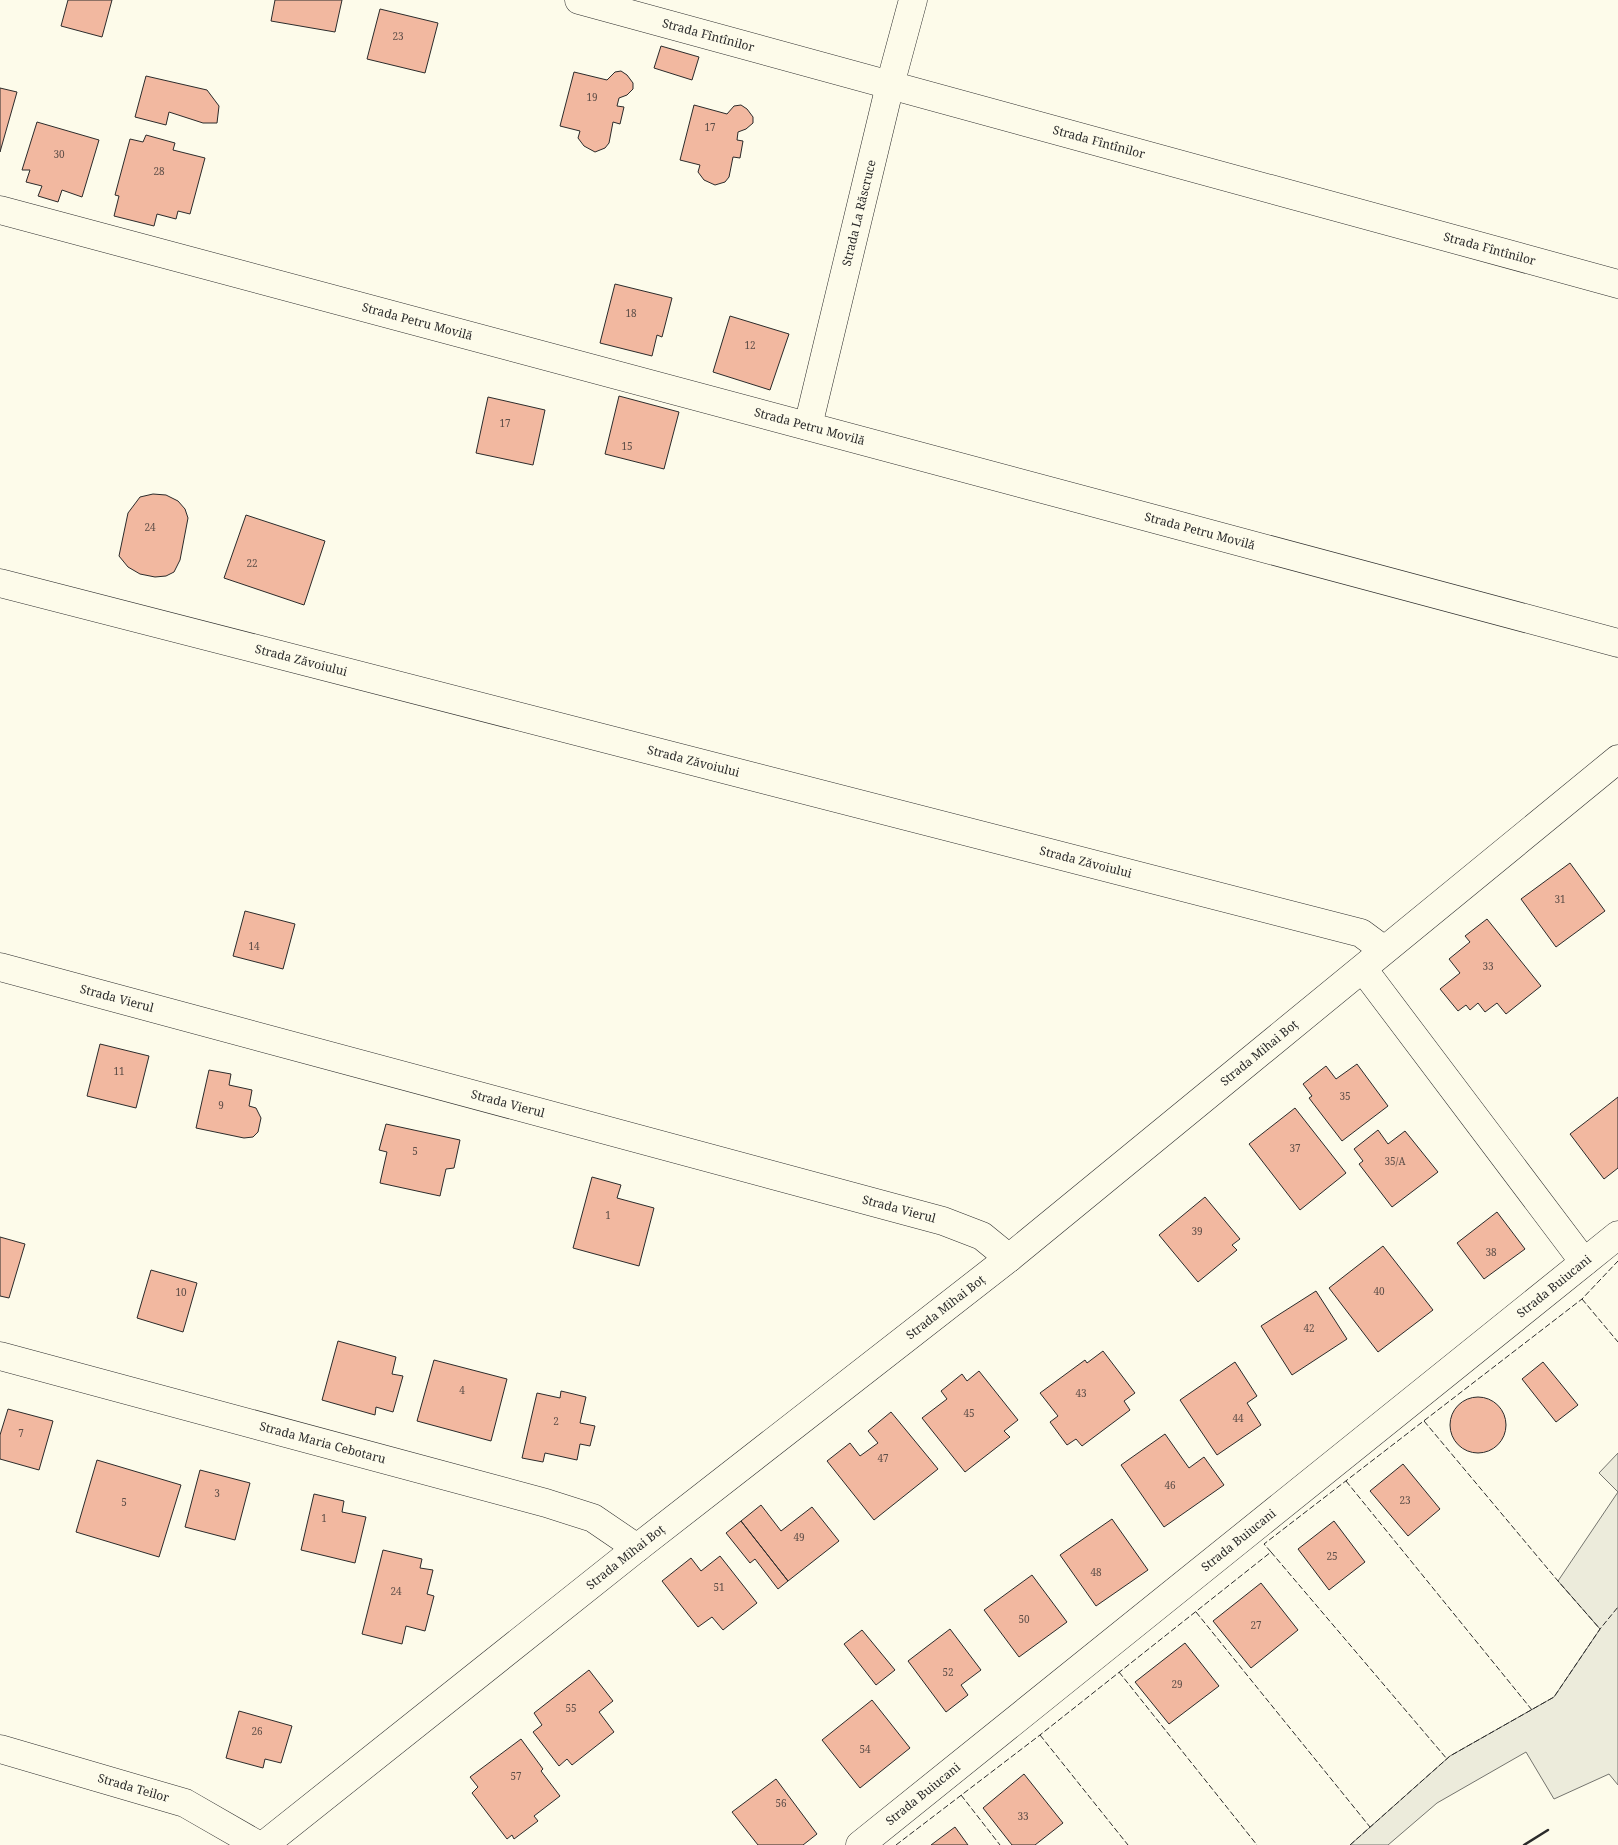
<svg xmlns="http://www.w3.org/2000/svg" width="1618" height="1845" viewBox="0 0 1618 1845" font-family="'Noto Serif',serif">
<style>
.green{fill:#ecebdb;stroke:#74746e}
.building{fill:#f2b8a0;stroke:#2b2b2b}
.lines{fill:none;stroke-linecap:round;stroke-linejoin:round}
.minor-casing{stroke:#2b2b2b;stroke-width:29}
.minor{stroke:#fdfbea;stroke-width:28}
.fence{stroke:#2b2b2b;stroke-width:1;stroke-dasharray:6 2.5;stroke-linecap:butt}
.wall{stroke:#2b2b2b;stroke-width:2.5}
.labels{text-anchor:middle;stroke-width:4;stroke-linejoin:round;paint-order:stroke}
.number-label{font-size:10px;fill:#5d4e48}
.street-label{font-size:12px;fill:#2b2b2b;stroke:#fdfbea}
</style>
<rect width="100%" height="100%" fill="#fdfbea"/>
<!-- green -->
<path class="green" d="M1618,1453v39l-19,-19z
M1618,1492v293l-9,-11 -55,25 -28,-47 -89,51 -49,42h-38l100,-89 104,-59 46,-68 -42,-48z"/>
<!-- building -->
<path class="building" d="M68,0h44l-10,37 -41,-11z
M275,0h67l-7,32 -64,-11z
M380,9l58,14 -13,50 -58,-14z
M661,46l38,11 -7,23 -38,-12z
M621,71l6,4 6,8v6l-6,6 -8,3 -2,8 7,1 -4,17 -7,-2 -4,21 -4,5 -10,4 -11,-6 -6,-8 2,-7 -20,-5 14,-54 33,8 8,-8z
M146,76l61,14 12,16 -2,17h-14l-34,-11 -3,13 -31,-8z
M0,88l17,4 -17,60z
M694,105l33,9 7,-8 7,-1 6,4 6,8v6l-7,6 -8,3 -1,8 6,1 -3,17 -7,-1 -4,20 -4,5 -10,3 -11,-5 -6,-8 2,-7 -20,-5z
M37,122l62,18 -17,57 -20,-7 -4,12 -20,-6 4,-10 -16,-4 4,-12h-8z
M146,135l29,8 -2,7 32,8 -15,56 -12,-3 -2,8 -19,-5 -3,12 -40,-10 5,-20 -4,-1 15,-56 13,3z
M615,284l57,14 -10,39 -5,-2 -5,21 -52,-13z
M730,316l59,18 -19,56 -57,-18z
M619,396l60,16 -15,57 -59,-15z
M488,397l57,13 -12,55 -57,-12z
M153,494l13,1 12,6 7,8 3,9 -8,42 -6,12 -8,4 -11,1 -15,-3 -12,-7 -9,-11 9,-43 12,-16z
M246,515l79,26 -21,64 -80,-27z
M1570,863l35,48 -49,36 -35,-48z
M245,911l50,13 -12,45 -50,-13z
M1487,919l54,67 -35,28 -9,-11 -12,9 -7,-9 -8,7 -4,-5 -8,6 -18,-22 20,-16 -11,-14 21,-17 -5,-6z
M100,1044l49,12 -13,52 -49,-12z
M1357,1064l31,42 -46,35 -33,-43 3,-2 -9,-12 23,-18 10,13z
M209,1070l22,4 -2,11 23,5 -3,16 7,2 5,10 -3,14 -5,5 -9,1 -48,-10z
M1618,1097v71l-14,11 -34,-45z
M1295,1108l51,65 -46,37 -51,-66z
M386,1124l74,16 -6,28 -8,1 -6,27 -60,-13 7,-31 -8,-2z
M1378,1130l10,14 17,-13 33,41 -46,35 -33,-43 4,-3 -9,-12z
M592,1177l29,8 -4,13 37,10 -15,58 -66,-18z
M1205,1197l35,42 -8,6 5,5 -39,32 -39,-47z
M1497,1212l28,37 -41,30 -27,-36z
M0,1237l25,7 -16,54 -9,-2z
M1383,1246l50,64 -55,42 -49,-64z
M151,1270l46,13 -14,49 -46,-14z
M1316,1291l31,48 -55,36 -31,-49z
M338,1341l58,16 -4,17 11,2 -10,36 -17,-5 -1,8 -53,-15z
M1103,1351l32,42 -11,8 6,9 -48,36 -6,-7 -9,6 -17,-23 8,-6 -18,-23 45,-33 2,3z
M434,1360l73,19 -16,62 -74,-20z
M1235,1362l22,34 -10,7 14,22 -44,30 -37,-55z
M1543,1362l35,43 -22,17 -34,-43z
M979,1371l39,49 -14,11 6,6 -45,35 -43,-54 25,-19 -6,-8 21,-17 5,7z
M561,1391l25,6 -6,26 15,3 -5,20 -10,-2 -3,16 -32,-7 -2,9 -21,-4 15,-65 23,5z
M1450 1425a28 28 0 1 1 56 0a28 28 0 1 1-56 0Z
M8,1409l45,12 -14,49 -39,-11v-24z
M891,1412l47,57 -64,51 -47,-59 23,-18 10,13 18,-13 -10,-12z
M1165,1434l24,34 15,-11 20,28 -60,42 -43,-62z
M97,1460l84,25 -22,72 -83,-25z
M1403,1464l37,45 -32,27 -38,-45z
M200,1470l50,13 -15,57 -50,-13z
M314,1494l30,7 -2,11 24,5 -11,46 -54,-13z
M761,1505l20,26 31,-24 27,34 -51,40 -47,-60z
M1112,1519l36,51 -52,36 -36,-51z
M741,1521l47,60 -10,8 -23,-30 -5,4 -24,-30z
M1334,1521l31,41 -36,28 -31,-41z
M383,1550l39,9 -2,9 13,2 -6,24 7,2 -9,35 -19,-5 -4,18 -40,-10z
M720,1556l37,47 -34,27 -11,-13 -14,10 -36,-46 29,-23 10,13z
M1032,1575l35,47 -48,35 -35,-47z
M1261,1583l37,47 -47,38 -38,-47z
M950,1629l31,41 -20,15 7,10 -22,17 -38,-51z
M862,1630l33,40 -19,15 -32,-41z
M1185,1643l34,43 -50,38 -34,-42z
M589,1670l24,31 -14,11 15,20 -42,33 -5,-6 -8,7 -26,-34 9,-7 -8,-12z
M872,1700l38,48 -50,40 -38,-48z
M239,1711l53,15 -11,37 -16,-4 -2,9 -37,-10z
M521,1739l22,30 -2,2 19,25 -26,20 4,5 -24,18 -2,-4 -5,4 -35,-46 6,-6 -8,-10z
M1024,1774l39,49 -28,22h-23l-29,-37z
M776,1779l41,55 -14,11h-45l-26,-33z
M955,1827l13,18h-37z"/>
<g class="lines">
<!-- minor casing -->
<g class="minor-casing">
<g id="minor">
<path id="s1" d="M579,0l1039,284"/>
<path id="s2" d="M0,210l1618,433"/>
<path id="s3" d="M808,426l82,-341 23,-85"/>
<path id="s4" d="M0,583l1361,350 23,17"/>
<path id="s5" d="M0,967l943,254 39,15 27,22"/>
<path d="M1363,969l221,293"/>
<path id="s6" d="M0,1356l546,147 47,15 44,30"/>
<path id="s7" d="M0,1749l185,54 73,42"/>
<path id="s8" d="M264,1845l373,-297 372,-290 609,-499"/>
<path id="s9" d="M860,1845l758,-610"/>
</g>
</g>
<!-- minor -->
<use href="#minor" class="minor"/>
<!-- fence -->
<path class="fence" d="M1582,1299l36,43
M1424,1421l134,160 42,48
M1346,1481l186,229
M1271,1552l176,207
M1196,1612l174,215
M1119,1672l138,173
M1040,1735l88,110
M961,1795l39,50
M896,1845l144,-110 231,-183 -7,-8 318,-245 36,-38
M1350,1845l100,-89 104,-59 46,-68 18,-22"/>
<!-- wall -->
<path class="wall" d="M1524,1845l24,-15"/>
</g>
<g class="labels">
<!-- number labels -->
<g class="number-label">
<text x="398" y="40">23</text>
<text x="592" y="101">19</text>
<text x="710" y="131">17</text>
<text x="59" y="158">30</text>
<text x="159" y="175">28</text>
<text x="631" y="317">18</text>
<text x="750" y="349">12</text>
<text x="505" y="427">17</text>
<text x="627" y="450">15</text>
<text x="150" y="531">24</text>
<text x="252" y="567">22</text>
<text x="1560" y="903">31</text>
<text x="254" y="950">14</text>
<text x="1488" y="970">33</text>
<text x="119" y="1075">11</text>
<text x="1345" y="1100">35</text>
<text x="221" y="1109">9</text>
<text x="1295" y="1152">37</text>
<text x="415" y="1155">5</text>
<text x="1395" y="1165">35/A</text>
<text x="608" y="1219">1</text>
<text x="1197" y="1235">39</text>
<text x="1491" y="1256">38</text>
<text x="1379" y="1295">40</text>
<text x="181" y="1296">10</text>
<text x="1309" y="1332">42</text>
<text x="462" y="1394">4</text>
<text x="1081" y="1397">43</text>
<text x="969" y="1417">45</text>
<text x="1238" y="1422">44</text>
<text x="556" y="1425">2</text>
<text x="21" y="1437">7</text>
<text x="883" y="1462">47</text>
<text x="1170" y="1489">46</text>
<text x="217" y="1497">3</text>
<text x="1405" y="1504">23</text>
<text x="124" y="1506">5</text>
<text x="324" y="1522">1</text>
<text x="799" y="1541">49</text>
<text x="1332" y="1560">25</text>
<text x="1096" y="1576">48</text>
<text x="719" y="1591">51</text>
<text x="396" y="1595">24</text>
<text x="1024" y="1623">50</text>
<text x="1256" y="1629">27</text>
<text x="948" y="1676">52</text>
<text x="1177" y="1688">29</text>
<text x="571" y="1712">55</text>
<text x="257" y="1735">26</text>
<text x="865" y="1753">54</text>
<text x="516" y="1780">57</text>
<text x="781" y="1807">56</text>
<text x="1023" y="1820">33</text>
</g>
<!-- street labels -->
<g class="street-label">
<text dy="4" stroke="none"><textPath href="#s1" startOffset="134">Strada Fîntînilor</textPath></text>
<text dy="4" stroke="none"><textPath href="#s1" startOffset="539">Strada Fîntînilor</textPath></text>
<text dy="4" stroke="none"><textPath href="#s3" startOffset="219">Strada La Răscruce</textPath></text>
<text dy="4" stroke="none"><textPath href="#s1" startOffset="944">Strada Fîntînilor</textPath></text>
<text dy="4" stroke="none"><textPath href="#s2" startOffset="432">Strada Petru Movilă</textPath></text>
<text dy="4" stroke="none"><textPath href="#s2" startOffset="838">Strada Petru Movilă</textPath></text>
<text dy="4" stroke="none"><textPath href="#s2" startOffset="1242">Strada Petru Movilă</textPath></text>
<text dy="4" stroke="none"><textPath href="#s4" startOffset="311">Strada Zăvoiului</textPath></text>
<text dy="4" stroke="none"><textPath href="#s4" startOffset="716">Strada Zăvoiului</textPath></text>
<text dy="4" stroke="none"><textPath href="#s4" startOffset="1121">Strada Zăvoiului</textPath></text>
<text dy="4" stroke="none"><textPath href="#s5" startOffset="121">Strada Vierul</textPath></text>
<text dy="4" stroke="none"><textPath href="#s8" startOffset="1272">Strada Mihai Boț</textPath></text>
<text dy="4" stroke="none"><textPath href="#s5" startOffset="526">Strada Vierul</textPath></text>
<text dy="4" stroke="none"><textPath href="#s5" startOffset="931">Strada Vierul</textPath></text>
<text dy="4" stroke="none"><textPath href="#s9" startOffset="891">Strada Buiucani</textPath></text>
<text dy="4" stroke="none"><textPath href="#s8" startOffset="868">Strada Mihai Boț</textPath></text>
<text dy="4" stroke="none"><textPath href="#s6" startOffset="334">Strada Maria Cebotaru</textPath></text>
<text dy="4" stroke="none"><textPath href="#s9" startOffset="486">Strada Buiucani</textPath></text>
<text dy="4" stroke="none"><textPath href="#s8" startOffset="462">Strada Mihai Boț</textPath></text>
<text dy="4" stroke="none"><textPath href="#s7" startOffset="139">Strada Teilor</textPath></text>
<text dy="4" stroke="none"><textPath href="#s9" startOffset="81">Strada Buiucani</textPath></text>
</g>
</g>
</svg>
